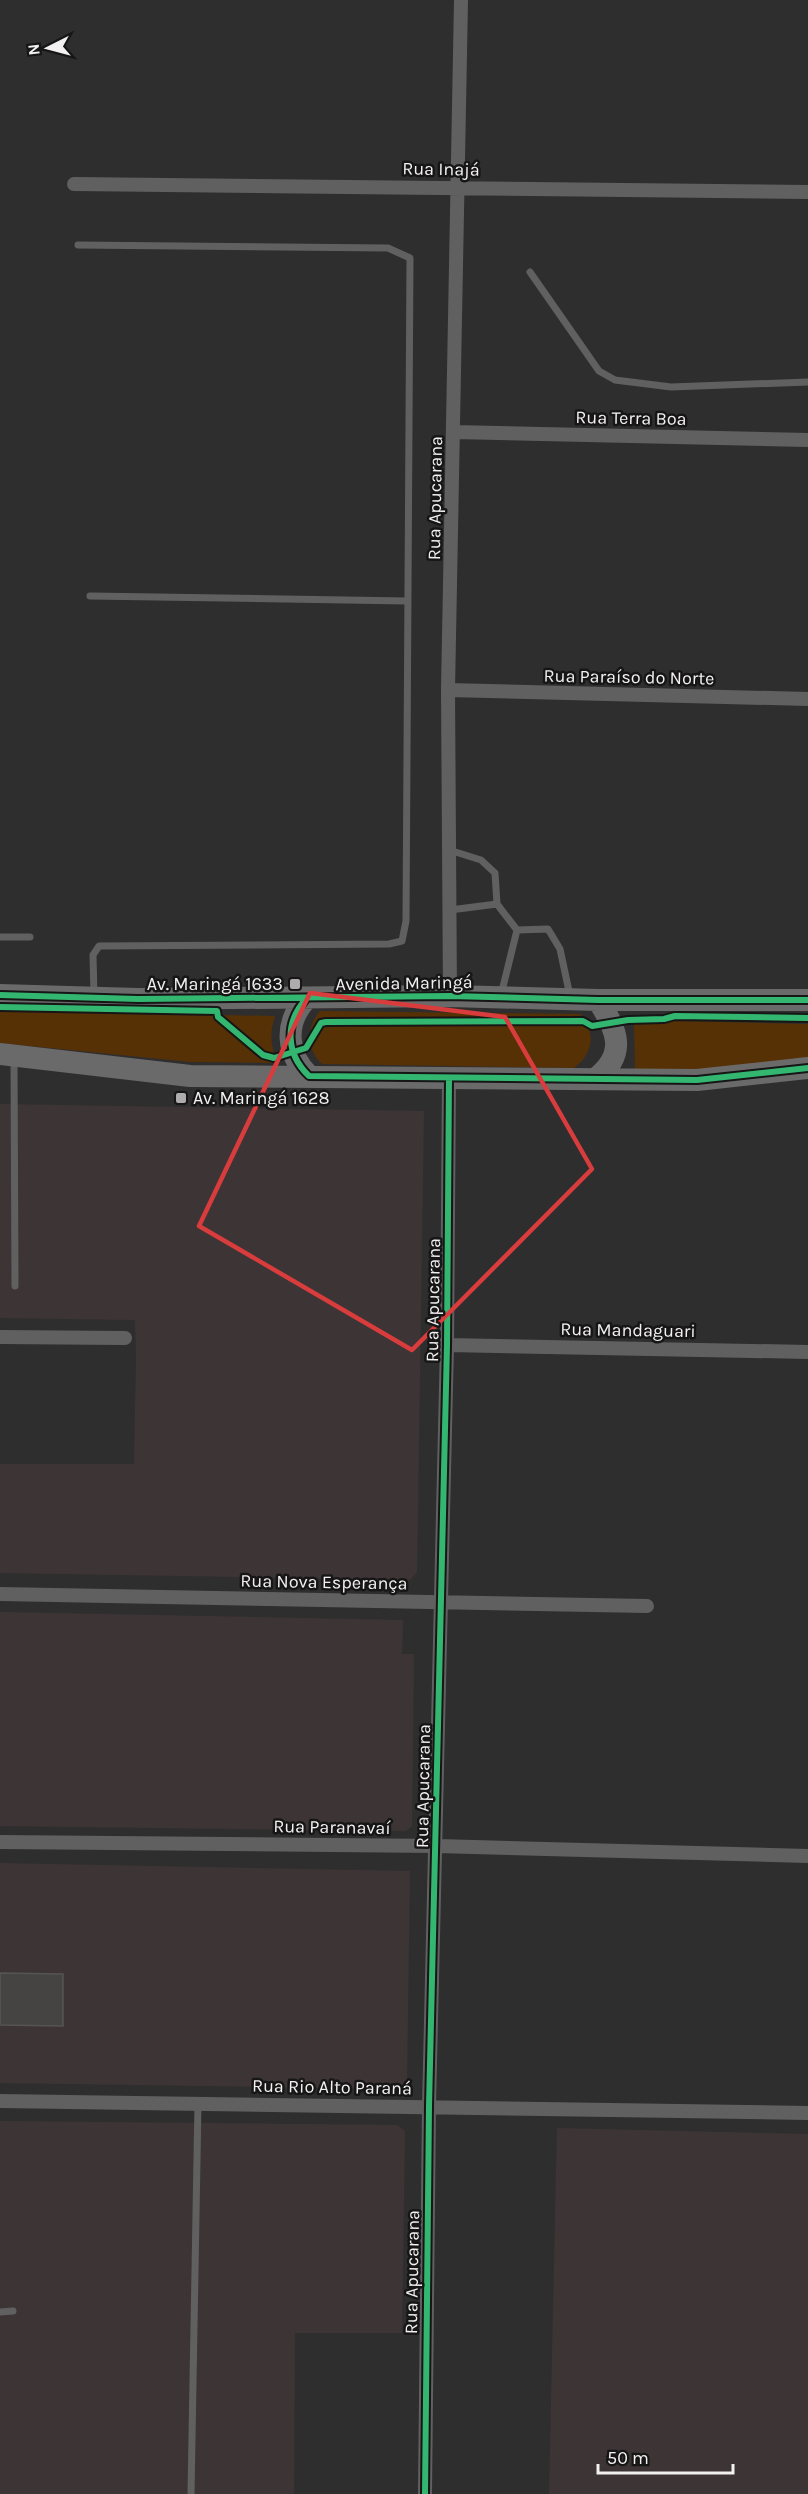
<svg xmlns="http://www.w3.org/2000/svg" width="808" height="2494" viewBox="0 0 808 2494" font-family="Karla,sans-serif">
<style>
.built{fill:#3d3535}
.green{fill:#563106}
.building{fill:#454443;stroke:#565554;stroke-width:1.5}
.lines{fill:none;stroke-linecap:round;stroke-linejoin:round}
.lane{stroke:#616061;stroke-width:7}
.street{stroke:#616061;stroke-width:14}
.primary{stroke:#6a6a6a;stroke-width:22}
.cycleway-casing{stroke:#171616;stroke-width:10}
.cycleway{stroke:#33b770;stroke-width:6}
.marked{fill:none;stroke:#d93c3c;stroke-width:4.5;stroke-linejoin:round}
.poi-dot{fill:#aeacac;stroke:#171616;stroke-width:2}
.labels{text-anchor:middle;stroke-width:5;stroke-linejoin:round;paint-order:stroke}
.street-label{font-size:18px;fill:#f2f0f0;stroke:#171616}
.poi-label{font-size:18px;fill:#f2f0f0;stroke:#171616;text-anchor:end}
</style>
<rect width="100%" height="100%" fill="#2f2e2e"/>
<!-- built -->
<path class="built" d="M0,1104l424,7 -7,461 -7,8 -410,-7v-109h134l2,-104 -1,-40 -135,-2z
M0,1612l403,8 -1,34h12l-2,172 -6,5 -406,-5z
M0,1863l410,8 -3,213 -7,5 -400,-6z
M0,2121l397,4 8,6 -3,202h-107l-1,161h-294z
M557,2128l251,6v360h-259z"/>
<!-- green -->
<path class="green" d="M0,1011l275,5c-6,18 -4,30 2,47l-87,-1 -190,-19z
M320,1011l260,3c16,18 14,39 -6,54l-252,-4c-16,-15 -16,-37 -2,-53z
M634,1020l174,4v35l-110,12h-63z"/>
<!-- building -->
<path class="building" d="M0,1973l63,1v52l-63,-1z"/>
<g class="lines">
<!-- lane -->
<path class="lane" d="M78,245l310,3 22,10 -4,663 -4,20 -13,3 -290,2 -6,9 1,41
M530,272l69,99 16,9 56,7 137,-5
M90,596l317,5
M449,850l32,10 14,13 2,31
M450,910l47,-6 20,26
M0,937h30
M501,995l16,-65 31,-1 12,20 10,47
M14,1060l1,226
M0,2312l13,-1
M191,2494l7,-391"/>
<!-- street -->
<path class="street" d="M74,184l734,8
M454,432l354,8
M448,690l360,9
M450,996l-2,-306 13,-690
M0,1337l125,1
M447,1345l361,7
M0,1594l647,12
M0,1842l437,4 371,10
M0,2101l808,12
M425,2494l4,-388 18,-761 2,-267"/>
<!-- primary -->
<path class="primary" d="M0,995l138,4 312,-3 148,4h210
M306,999c-22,24 -20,55 3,77
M0,1054l190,22 507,4 111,-12
M595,1079c33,-25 22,-49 3,-79"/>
<!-- cycleway casing -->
<g class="cycleway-casing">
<path id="cycleway" d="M0,995l138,4 312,-3 148,4h210
M306,999c-22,24 -20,55 3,77l388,4 111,-12
M0,1007l217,4 1,6 45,38 11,3 32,-10 15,-25 5,-1 257,-1 9,5 36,-6 36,-1 11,-3 133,2
M425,2494l4,-388 18,-761 2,-267"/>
</g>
<!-- cycleway -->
<use href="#cycleway" class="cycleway"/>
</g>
<!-- marked area -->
<path class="marked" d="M310,993l195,24 87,152 -180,181 -213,-124z"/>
<!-- markers -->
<g class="poi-dot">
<rect x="289" y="978" width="12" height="12" rx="3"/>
<rect x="175" y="1092" width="12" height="12" rx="3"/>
</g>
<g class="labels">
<!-- street labels -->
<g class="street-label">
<text transform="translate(441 169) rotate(1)" y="6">Rua Inajá</text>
<text transform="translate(631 418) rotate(1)" y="6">Rua Terra Boa</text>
<text transform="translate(435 498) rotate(-89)" y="6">Rua Apucarana</text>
<text transform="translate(629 677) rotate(1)" y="6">Rua Paraíso do Norte</text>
<text transform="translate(404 983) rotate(-1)" y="6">Avenida Maringá</text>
<text transform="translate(433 1300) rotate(-89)" y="6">Rua Apucarana</text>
<text transform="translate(628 1330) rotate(1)" y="6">Rua Mandaguari</text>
<text transform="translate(324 1582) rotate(1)" y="6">Rua Nova Esperança</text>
<text transform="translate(423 1786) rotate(-89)" y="6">Rua Apucarana</text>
<text transform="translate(332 1827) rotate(1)" y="6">Rua Paranavaí</text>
<text transform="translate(332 2087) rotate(1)" y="6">Rua Rio Alto Paraná</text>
<text transform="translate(412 2272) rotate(-89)" y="6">Rua Apucarana</text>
</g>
<!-- poi labels -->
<g class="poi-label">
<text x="283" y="990">Av. Maringá 1633</text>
<text x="193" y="1104" text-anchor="start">Av. Maringá 1628</text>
</g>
</g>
<!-- north arrow -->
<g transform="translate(48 48) rotate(264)" stroke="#171616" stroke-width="4.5" paint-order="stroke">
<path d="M0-4.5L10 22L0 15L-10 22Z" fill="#f2f0f0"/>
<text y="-9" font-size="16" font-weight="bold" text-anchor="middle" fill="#f2f0f0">N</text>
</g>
<!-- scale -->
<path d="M598 2464v9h135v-9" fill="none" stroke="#f2f0f0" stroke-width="3"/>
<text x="607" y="2464" font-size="18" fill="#f2f0f0" stroke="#171616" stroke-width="4.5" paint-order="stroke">50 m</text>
</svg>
